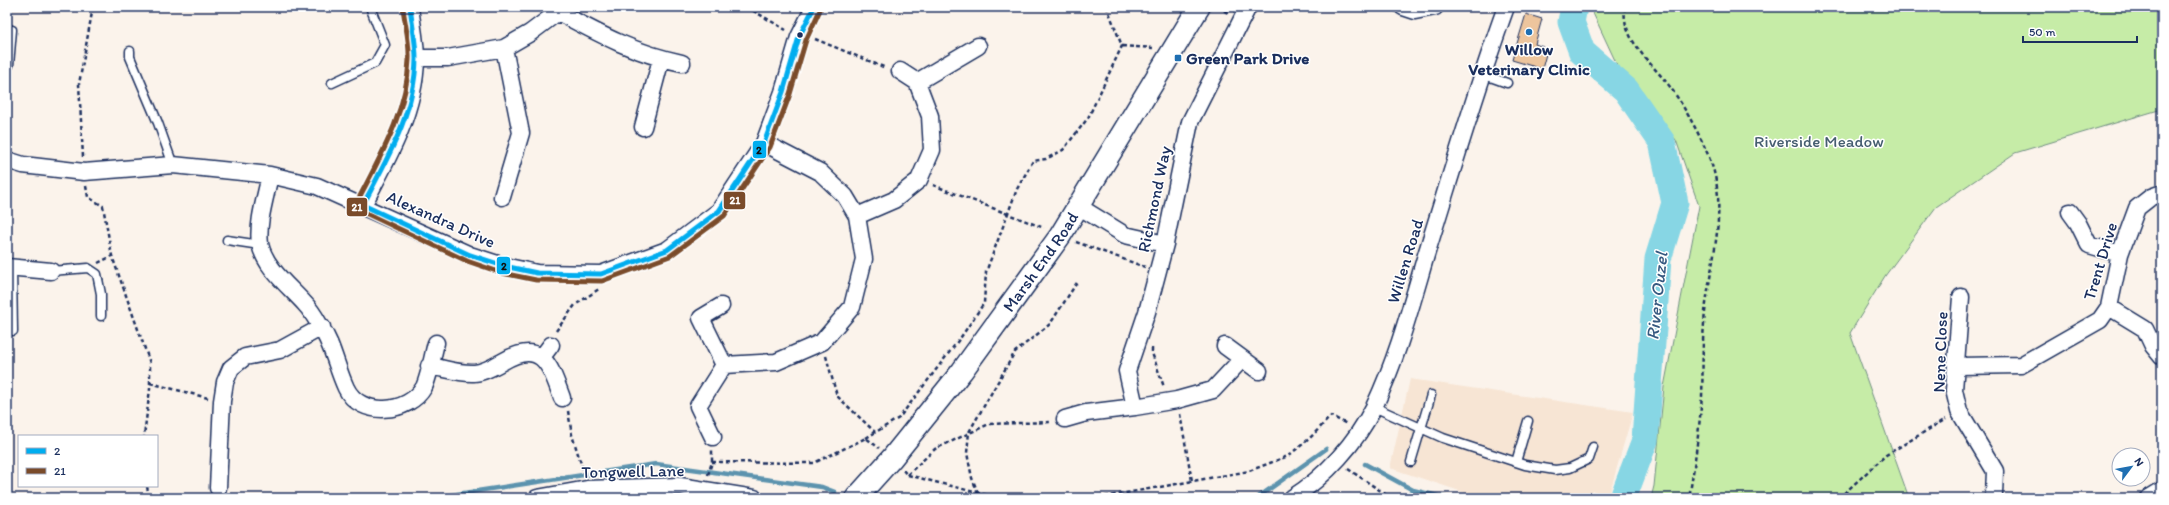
<svg xmlns="http://www.w3.org/2000/svg" width="2169" height="505" viewBox="0 0 2169 505" font-family="Itim,sans-serif">
<style>
.built{fill:#f7e5d4}
.green{fill:#c6eca7;stroke:#708e82}
.lines{fill:none;stroke-linecap:round;stroke-linejoin:round}
.stream{stroke:#5c93ae;stroke-width:4.5}
.river{stroke:#87d6e4;stroke-width:27}
.building{fill:#edc59d;stroke:#1b2f5e}
.service-casing{stroke:#1b2f5e;stroke-width:11}
.minor-casing{stroke:#1b2f5e;stroke-width:19}
.tertiary-casing{stroke:#1b2f5e;stroke-width:24}
.path{stroke:#1b2f5e;stroke-width:2.5;stroke-dasharray:4 3;stroke-linecap:butt}
.service{stroke:#fff;stroke-width:8}
.minor{stroke:#fff;stroke-width:16}
.tertiary{stroke:#fff;stroke-width:21}
.bus-1-casing{stroke:#fff;stroke-width:8}
.bus-2-casing{stroke:#fff;stroke-width:8}
.bus-1{stroke:#00adef;stroke-width:5}
.bus-2{stroke:#7a4b2a;stroke-width:5}
.poi-dot{fill:#1f6fb2;stroke:#fff;stroke-width:1.5}
.bus-dot{fill:#1b2f5e;stroke:#fff;stroke-width:1.5}
.labels{text-anchor:middle;stroke-width:3;stroke-linejoin:round;paint-order:stroke}
.poi-label{font-size:17px;font-weight:bold;fill:#1b2f5e;stroke:#fff}
.park-label{font-size:17px;fill:#465e70;stroke:#fff}
.street-label{font-size:17px;fill:#1b2f5e;stroke:#fff}
.water-label{font-size:18px;font-style:italic;fill:#365980;stroke:#fff}
.line-badge{stroke:#fff;stroke-width:1.5}
.badge-label{font-size:11px;text-anchor:middle;font-weight:bold;fill:#fff}
.pale-badge-label{font-size:11px;text-anchor:middle;font-weight:bold;fill:#111}
</style>
<rect width="100%" height="100%" fill="#fbf3eb"/>
<filter id="ink" filterUnits="userSpaceOnUse"><feTurbulence type="fractalNoise" baseFrequency=".025" numOctaves="2"/><feDisplacementMap in="SourceGraphic" scale="8" xChannelSelector="R" yChannelSelector="G"/><feConvolveMatrix kernelMatrix="1 2 1 2 8 2 1 2 1" color-interpolation-filters="sRGB"/></filter>
<g filter="url(#ink)">
<!-- built -->
<path class="built" d="M1410,379l223,33 -24,83 -17,-4 -3,7h-108l-91,-30z"/>
<!-- green -->
<path class="green" d="M1594,7h568v102l-147,44 -79,54 -51,69 -35,57 59,165h-258l3,-12 10,-99 35,-181 -23,-66 -57,-71 -27,-58z"/>
<g class="lines">
<!-- stream -->
<path class="stream" d="M1365,464l48,26 33,8
M431,498l225,-34 166,23 13,5
M1257,498l69,-49"/>
<!-- river -->
<path class="river" d="M1574,7l-3,15 11,30 44,38 36,52 13,61 -17,56 -13,181 -22,58"/>
</g>
<!-- building -->
<path class="building" d="M1526,14l16,5 -7,25 8,3 -1,6 4,1 -4,15 -30,-9z"/>
<g class="lines">
<!-- service casing -->
<g class="service-casing">
<path id="service" d="M7,29l5,1 -3,35
M130,51v6l28,66 15,42
M1482,74l25,9
M332,83l43,-20 10,-18 -15,-38
M227,240l33,5
M12,268l1,63
M51,271l37,-3 9,6 4,20v22
M1374,407l69,31 82,27 30,5 15,-2 19,-9 4,-12
M1411,462l20,-67
M1516,462l12,-41"/>
</g>
<!-- minor casing -->
<g class="minor-casing">
<path id="minor" d="M1403,7l12,4 20,-4
M558,12c43,23 76,41 124,51
M416,58h32l56,-10 26,-15 28,-21 2,-5
M900,71l17,11
M643,127l18,-68
M7,160l16,5 61,7 89,-7 97,10 47,11 153,69 34,11 33,7 64,1 66,-24 52,-39 45,-68 19,-51 16,-55 15,-30
M270,175c-4,21 -13,47 -10,69 5,24 30,43 45,60 6,6 10,13 14,20 14,20 17,43 27,64 14,30 63,26 78,-1 5,-10 9,-33 12,-44
M502,197l19,-64 -17,-85
M363,205c24,-45 52,-93 53,-146 0,-17 -4,-35 -6,-52
M1078,206l47,29 40,9
M2070,212l8,11 11,22 31,9
M857,216l37,-16 25,-20 13,-30 -2,-34 -13,-34 61,-36
M7,267l44,4
M1961,297l-7,93 5,21 36,60 -1,23
M721,306l-20,12 23,47
M2109,307l36,22 8,17 9,11
M1225,346l34,25
M542,357l9,-12
M1242,359l-29,31 -36,10 -42,7 -8,-36 20,-59 18,-68 25,-122 58,-115
M429,366c14,2 31,8 45,7 9,0 21,-7 28,-11 40,-24 48,3 60,36
M1958,366l63,-1 79,-45 9,-13 11,-53 17,-46 14,-11 11,-4
M1065,419l21,-6 49,-6
M713,437l-15,-31 26,-41 52,-3 46,-20 30,-35 12,-48 -7,-43 -12,-20 -25,-24 -56,-29
M218,488l4,-87 3,-19 6,-14 14,-11 35,-7 42,-23
M537,498l50,-9 93,-3 74,12
M1292,498c34,-22 64,-55 82,-91 23,-48 37,-101 52,-152 26,-83 50,-166 80,-248
M2149,498l13,-8"/>
</g>
<!-- tertiary casing -->
<g class="tertiary-casing">
<g id="tertiary">
<path id="s1" d="M856,498l36,-40 70,-87 98,-135 139,-229"/>
</g>
</g>
<!-- path -->
<path class="path" d="M747,7l39,23
M1218,7l10,6
M1625,7c-5,34 31,59 48,84 14,20 35,58 41,81 13,49 -7,102 -10,152 -2,24 -1,48 -2,72 -3,34 -7,68 -13,102
M815,39l71,29
M1122,46l31,2
M83,157l-4,-73 14,-77
M933,185l111,43
M86,186l2,11 15,9 9,50 38,107v26l-6,47
M1076,242l69,25
M98,263l14,-7
M556,331l19,-26 24,-16
M1152,348v5l12,34
M826,356l11,40 38,36
M150,383l58,15
M568,411l4,24 12,38
M1180,414l12,67
M866,438l33,-20 62,-81 23,-34 2,-31 31,-83 16,-28 13,-2 17,-9 25,-32 34,-72 -15,-39
M712,462l102,1 52,-25 13,10
M1348,469l43,29
M903,470l4,5 28,-26 54,-25 62,-2
M708,475l4,-13v-12
M908,475l90,23
M147,486l2,12
M978,493l-6,-15 -5,-25 2,-21 46,-80 35,-28 28,-43
M1098,498l151,-27 39,-15 21,-17 22,-23 16,8
M1839,498l47,-43 60,-36"/>
<!-- service -->
<use href="#service" class="service"/>
<!-- minor -->
<use href="#minor" class="minor"/>
<!-- tertiary -->
<use href="#tertiary" class="tertiary"/>
<!-- bus-1 casing -->
<g class="bus-1-casing">
<path id="bus-1" d="M363,205l107,50 34,11 33,7 64,1 66,-24 52,-39 45,-68 19,-51 16,-55 15,-30
M363,205c24,-46 52,-93 53,-146 0,-17 -4,-35 -6,-52"/>
</g>
<!-- bus-2 casing -->
<g class="bus-2-casing">
<path id="bus-2" d="M403,8c2,17 7,34 6,52 -2,52 -29,97 -52,142v7l110,52 35,12 34,7 66,1 68,-25 54,-40 46,-69 20,-53 16,-54 14,-30"/>
</g>
<!-- bus-1 -->
<use href="#bus-1" class="bus-1"/>
<!-- bus-2 -->
<use href="#bus-2" class="bus-2"/>
</g>
</g>
<!-- markers -->
<g class="poi-dot">
<circle cx="1529" cy="32" r="4"/>
<rect x="1174" y="54" width="8" height="8" rx="2"/>
</g>
<circle class="bus-dot" cx="800" cy="35" r="3.5"/>
<g class="labels">
<!-- poi labels -->
<g class="poi-label">
<text x="1529" y="55">Willow<tspan x="1529" dy="20">Veterinary Clinic</tspan></text>
<text x="1186" y="64" text-anchor="start">Green Park Drive</text>
</g>
<!-- park labels -->
<g class="park-label">
<text x="1819" y="147">Riverside Meadow</text>
</g>
<!-- street labels -->
<g class="street-label">
<text transform="translate(1154 199) rotate(-78)" y="6">Richmond Way</text>
<text transform="translate(441 219) rotate(24)" y="6">Alexandra Drive</text>
<text dy="6" stroke="none"><textPath href="#s1" startOffset="300">Marsh End Road</textPath></text>
<text transform="translate(1405 261) rotate(-73)" y="6">Willen Road</text>
<text transform="translate(2100 261) rotate(-73)" y="6">Trent Drive</text>
<text transform="translate(1940 352) rotate(-88)" y="6">Nene Close</text>
<text transform="translate(633 471) rotate(-1)" y="6">Tongwell Lane</text>
</g>
<!-- water labels -->
<g class="water-label">
<text transform="translate(1657 296) rotate(-84)" y="6">River Ouzel</text>
</g>
</g>
<g class="line-badge">
<rect x="752" y="140" width="15" height="19" rx="4" fill="#00adef"/>
<rect x="723" y="191" width="23" height="19" rx="4" fill="#7a4b2a"/>
<rect x="346" y="197" width="22" height="20" rx="4" fill="#7a4b2a"/>
<rect x="496" y="256" width="15" height="19" rx="4" fill="#00adef"/>
</g>
<g class="badge-label">
<text x="735" y="204">21</text>
<text x="357" y="211">21</text>
</g>
<g class="pale-badge-label">
<text x="759" y="154">2</text>
<text x="504" y="270">2</text>
</g>
<!-- margin -->
<rect width="2169" height="505" fill="none" stroke="#fff" stroke-width="24"/>
<rect x="12" y="12" width="2145" height="481" fill="none" stroke="#1b2f5e" stroke-width="1.5" filter="url(#ink)"/>
<!-- legend -->
<rect x="18" y="435" width="140" height="52" fill="#ffffff" stroke="#a4acbf"/>
<rect x="26" y="448" width="20" height="6" fill="#00adef" stroke="#a4acbf"/>
<text x="54" y="455" font-size="12" fill="#1b2f5e">2</text>
<rect x="26" y="468" width="20" height="6" fill="#7a4b2a" stroke="#a4acbf"/>
<text x="54" y="475" font-size="12" fill="#1b2f5e">21</text>
<!-- north arrow -->
<g transform="translate(2131 467) rotate(58)"><circle r="19" fill="#ffffff" stroke="#a4acbf"/>
<path d="M0-3L7 15L0 10L-7 15Z" fill="#1f6fb2"/>
<text y="-6" font-size="11" font-weight="bold" text-anchor="middle" fill="#1b2f5e">N</text>
</g>
<!-- scale -->
<path d="M2023 36v6h114v-6" fill="none" stroke="#1b2f5e" stroke-width="2"/>
<text x="2029" y="36" font-size="12" fill="#1b2f5e" stroke="#ffffff" stroke-width="3" paint-order="stroke">50 m</text>
</svg>
